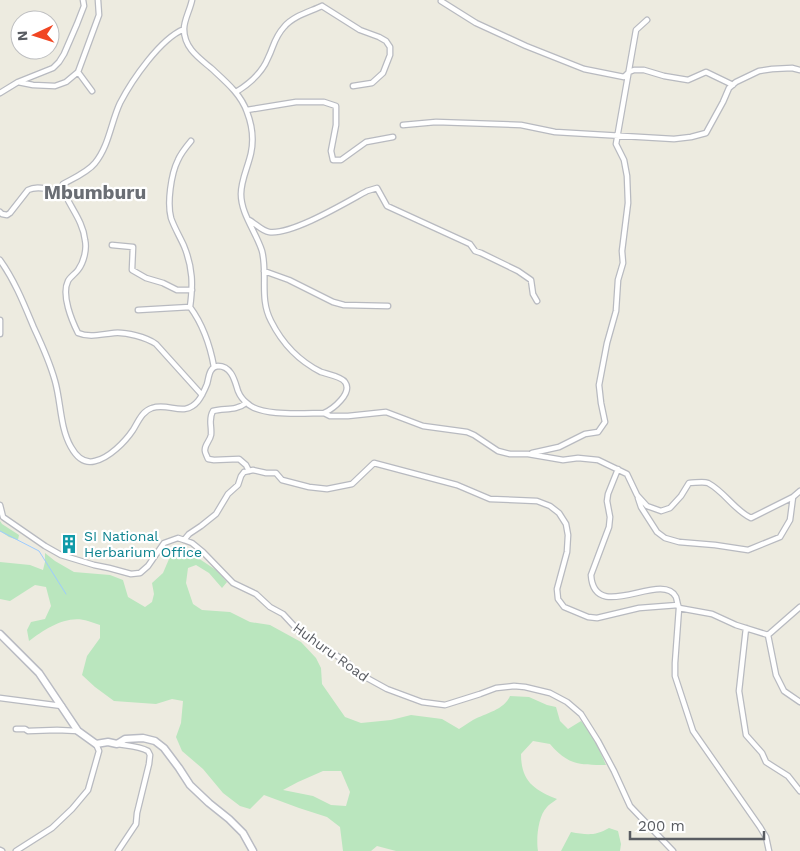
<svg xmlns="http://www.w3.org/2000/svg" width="800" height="851" viewBox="0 0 800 851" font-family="'Work Sans',sans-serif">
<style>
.green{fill:#bae6be;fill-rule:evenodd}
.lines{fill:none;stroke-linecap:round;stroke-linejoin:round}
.stream{stroke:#9dcbff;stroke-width:1}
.street-casing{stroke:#b8bac0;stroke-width:7}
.secondary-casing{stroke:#b9bbc3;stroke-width:9}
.street{stroke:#fff;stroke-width:4.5}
.secondary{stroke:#fff;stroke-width:6}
.labels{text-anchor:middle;stroke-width:4.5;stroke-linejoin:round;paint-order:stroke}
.culture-label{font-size:14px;fill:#0d838f;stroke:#fff;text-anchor:start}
.street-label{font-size:14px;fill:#595c62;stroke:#fff}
.district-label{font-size:19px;font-weight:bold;fill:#6a6e74;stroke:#fff}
</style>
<rect width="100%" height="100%" fill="#edebe0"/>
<!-- green -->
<path class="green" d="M0,521l2,3 17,11 -1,5 -9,-3 -9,-6z
M186,550l30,20 11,12 -5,6 -13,-15 -13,-8 -8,3 -2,15 7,21 9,6 28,2 20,10 20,3 31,17 15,16 5,10 1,16 23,33 16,6 30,-3 20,-5 31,4 17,10c5,-3 9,-6 14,-9 13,-7 31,-10 37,-24l19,1 18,8 9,2 4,14 8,8 13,-8 11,13 14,31c-27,0 -38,0 -56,-21l-17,-3 -12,13c0,27 13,36 36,45 -3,3 -8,5 -10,8 -9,9 -11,32 -9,44h-142l-19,-5 -6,5h-28l-3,-24 -13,-10 -28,-9 -35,-13 -14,14 -10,-3 -17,-13 -20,-24 -21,-18 -6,-14 5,-14 2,-22 -11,-2 -16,5 -42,-3 -19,-14 -13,-12 5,-19 13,-18v-13c-4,-1 -8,-3 -12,-4 -21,-7 -43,8 -59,20l-2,-11 4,-8 14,-3 6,-13 -5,-19 -11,-2 -25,16 -10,-2v-37l30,3 13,5 2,-8v-9l10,8 19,11 36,3 13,5 5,17 17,10 7,-5 2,-8 -2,-11 11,-10 6,-14 5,-8zM323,771h18l9,21 -4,14 -15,-1 -18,-9 -30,-6 15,-8z
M609,828l9,3 3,13 -1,7h-59l10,-19c16,3 24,4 38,-4z"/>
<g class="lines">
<!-- stream -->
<path class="stream" d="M0,531l39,20 27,43"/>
<!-- street casing -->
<g class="street-casing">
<path id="street" d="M192,0c-2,10 -8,20 -8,29 0,19 15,29 27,39 14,13 30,26 36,44 5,13 7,27 4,41 -3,14 -10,27 -10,41 0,20 15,38 21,57 6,24 -3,47 9,70 11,22 28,40 50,51 6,2 21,5 24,10 8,11 -12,27 -21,31
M441,1l35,22 50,23 58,23 40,8 5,-5 5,-2h10l20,6 24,4 18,-8 27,13
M322,6l38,24 19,7 7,4 4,6v8l-7,18 -11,10 -19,3
M184,29c-24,10 -52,51 -64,74 -9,19 -11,43 -25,60 -7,9 -21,15 -32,21l-1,3c6,18 21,33 23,53 2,9 -1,22 -7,30 -3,4 -8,7 -10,11 -7,14 4,40 10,52 12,5 24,1 36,0 12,-1 32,4 42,11l46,51
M78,72l14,19
M18,82l15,3 22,1 11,-4 12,-10 21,-57 -1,-15
M236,92c13,-8 26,-19 32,-34 6,-12 6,-20 16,-31 9,-11 25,-15 38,-21
M0,93l18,-11 35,-14 6,-6 5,-8 13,-30 7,-18 -1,-6
M247,110l49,-8h28l12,4v19l-5,26 2,9h8l25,-18 27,-5
M403,125l33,-3 85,3 34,7 119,7 17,-2 15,-4 17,-31 6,-14 7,-6 23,-11 13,-2 20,-1 8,2
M191,141c-5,6 -10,12 -13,19 -7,14 -11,43 -7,58 3,9 9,19 13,28 9,22 9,39 6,61 14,19 20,38 24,60
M0,212l2,2 5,1 3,-2 18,-23c11,-6 23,2 34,-1
M249,220c6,3 13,11 20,12 23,3 76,-29 98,-41l10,-3 10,18 83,38 5,7 6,2 37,18 13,9 2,14 4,7
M112,245l21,2 -1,23 14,8 17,5 14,7h15
M0,260c15,21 24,44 34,68 8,17 16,35 21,53 6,21 5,47 16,66 5,9 13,17 24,14 14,-3 30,-19 38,-31 5,-8 9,-19 19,-22 17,-6 32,10 46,-7 4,-5 7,-12 9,-17 2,-7 2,-17 11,-18 14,0 17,16 20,25 2,5 5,9 9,12 13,14 58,10 77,10l6,3h18l38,-4 37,14 44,6 7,3 24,16 12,3h18l35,6 15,-2 20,2 29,14 10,21 10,11 14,5 9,-3 11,-12 8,-13c6,0 14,-2 19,0 17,9 26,27 43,35l42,-21 7,-6
M264,271l25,9 44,22 11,3 44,1
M138,310l52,-3
M0,320v14
M246,403c-10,8 -21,5 -33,8 -5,8 -1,15 -2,24 -1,6 -7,10 -6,16 0,2 2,5 3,8l6,1 25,-1 7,6 3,6
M532,453l27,-6 26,-13 13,-2 7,-10 -4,-19 -2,-18 8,-42 9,-32 2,-31 5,-17 -1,-12 6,-48 -1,-27 -3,-16 -8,-16 20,-114 11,-10
M618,469l-10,25 -1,7 3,16 -1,10 -18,48c3,50 71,-5 85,22 1,3 1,5 2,8
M638,498l3,9 16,25 8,6 14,4 36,3 33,5 32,-13 10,-17 3,-23
M0,505l3,12 42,29 16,9 33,10 15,3 22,6 9,-1 8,-7 16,-23 14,-5 6,2 8,3 11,9 30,31 23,11 14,13 13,7 13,14 53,36 7,8 31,17 35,13 23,3 35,-11 16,-6 18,-2 11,1 25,6 17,9 14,12 17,27 16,30 16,35 43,45
M184,540l5,-6 12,-8 15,-12 12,-20 10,-9 3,-9 3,-4 9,-2 13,3h10l6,7 27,7 18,2 25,-5 22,-21 83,22 33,14 47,2 13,5 9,7 7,11 2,11 -1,17 -10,37 1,10 6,8 24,10 9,1 42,-10 39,-3 1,3
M746,628l-7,63 7,44 16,18 4,9 22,14 12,15
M768,635l32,-28
M0,698l62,8
M16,729h9l3,2 29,-1 21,1
M117,744c11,2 21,2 31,7l2,4 -1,9 -12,49 -1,11 -18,27
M0,850l2,1
M16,851l36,-23 20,-19 16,-19 11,-39 -3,-7
M769,851l-3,-14 -6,-10 -67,-96 -18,-55v-13l4,-55 33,6 24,11 32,10 8,40 8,16 16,11"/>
</g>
<!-- secondary casing -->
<g class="secondary-casing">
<path id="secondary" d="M0,634l39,39 39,58 18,13 12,-2 9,2 8,-5 18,-1 12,3 9,7 15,20 11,17 19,18 20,16 14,14 10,18"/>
</g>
<!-- street -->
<use href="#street" class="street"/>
<!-- secondary -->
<use href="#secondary" class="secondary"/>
</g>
<!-- icons -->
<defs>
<g id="building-bare" transform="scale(1.5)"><path d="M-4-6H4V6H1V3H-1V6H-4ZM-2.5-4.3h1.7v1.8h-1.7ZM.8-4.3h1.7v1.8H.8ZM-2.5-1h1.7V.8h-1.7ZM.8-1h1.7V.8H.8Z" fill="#0f9aa8" stroke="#fff" stroke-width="2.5" paint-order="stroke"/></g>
</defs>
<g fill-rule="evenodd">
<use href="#building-bare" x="69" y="544"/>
</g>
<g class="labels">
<!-- culture labels -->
<g class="culture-label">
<text x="84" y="541">SI National<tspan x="84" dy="16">Herbarium Office</tspan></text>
</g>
<!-- street labels -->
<g class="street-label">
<text transform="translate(331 652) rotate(36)" y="5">Huhuru Road</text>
</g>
<!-- district labels -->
<g class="district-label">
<text x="95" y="199">Mbumburu</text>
</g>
</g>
<!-- north arrow -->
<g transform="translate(35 35) rotate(266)"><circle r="24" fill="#ffffff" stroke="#bdbec0"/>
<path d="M0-4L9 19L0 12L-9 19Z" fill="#f14622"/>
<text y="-8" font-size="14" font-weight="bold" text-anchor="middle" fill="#595c62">N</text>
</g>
<!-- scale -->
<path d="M630 831v8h134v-8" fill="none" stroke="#595c62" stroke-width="2.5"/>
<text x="638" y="831" font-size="15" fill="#595c62" stroke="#ffffff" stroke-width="4" paint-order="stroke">200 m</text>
</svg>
